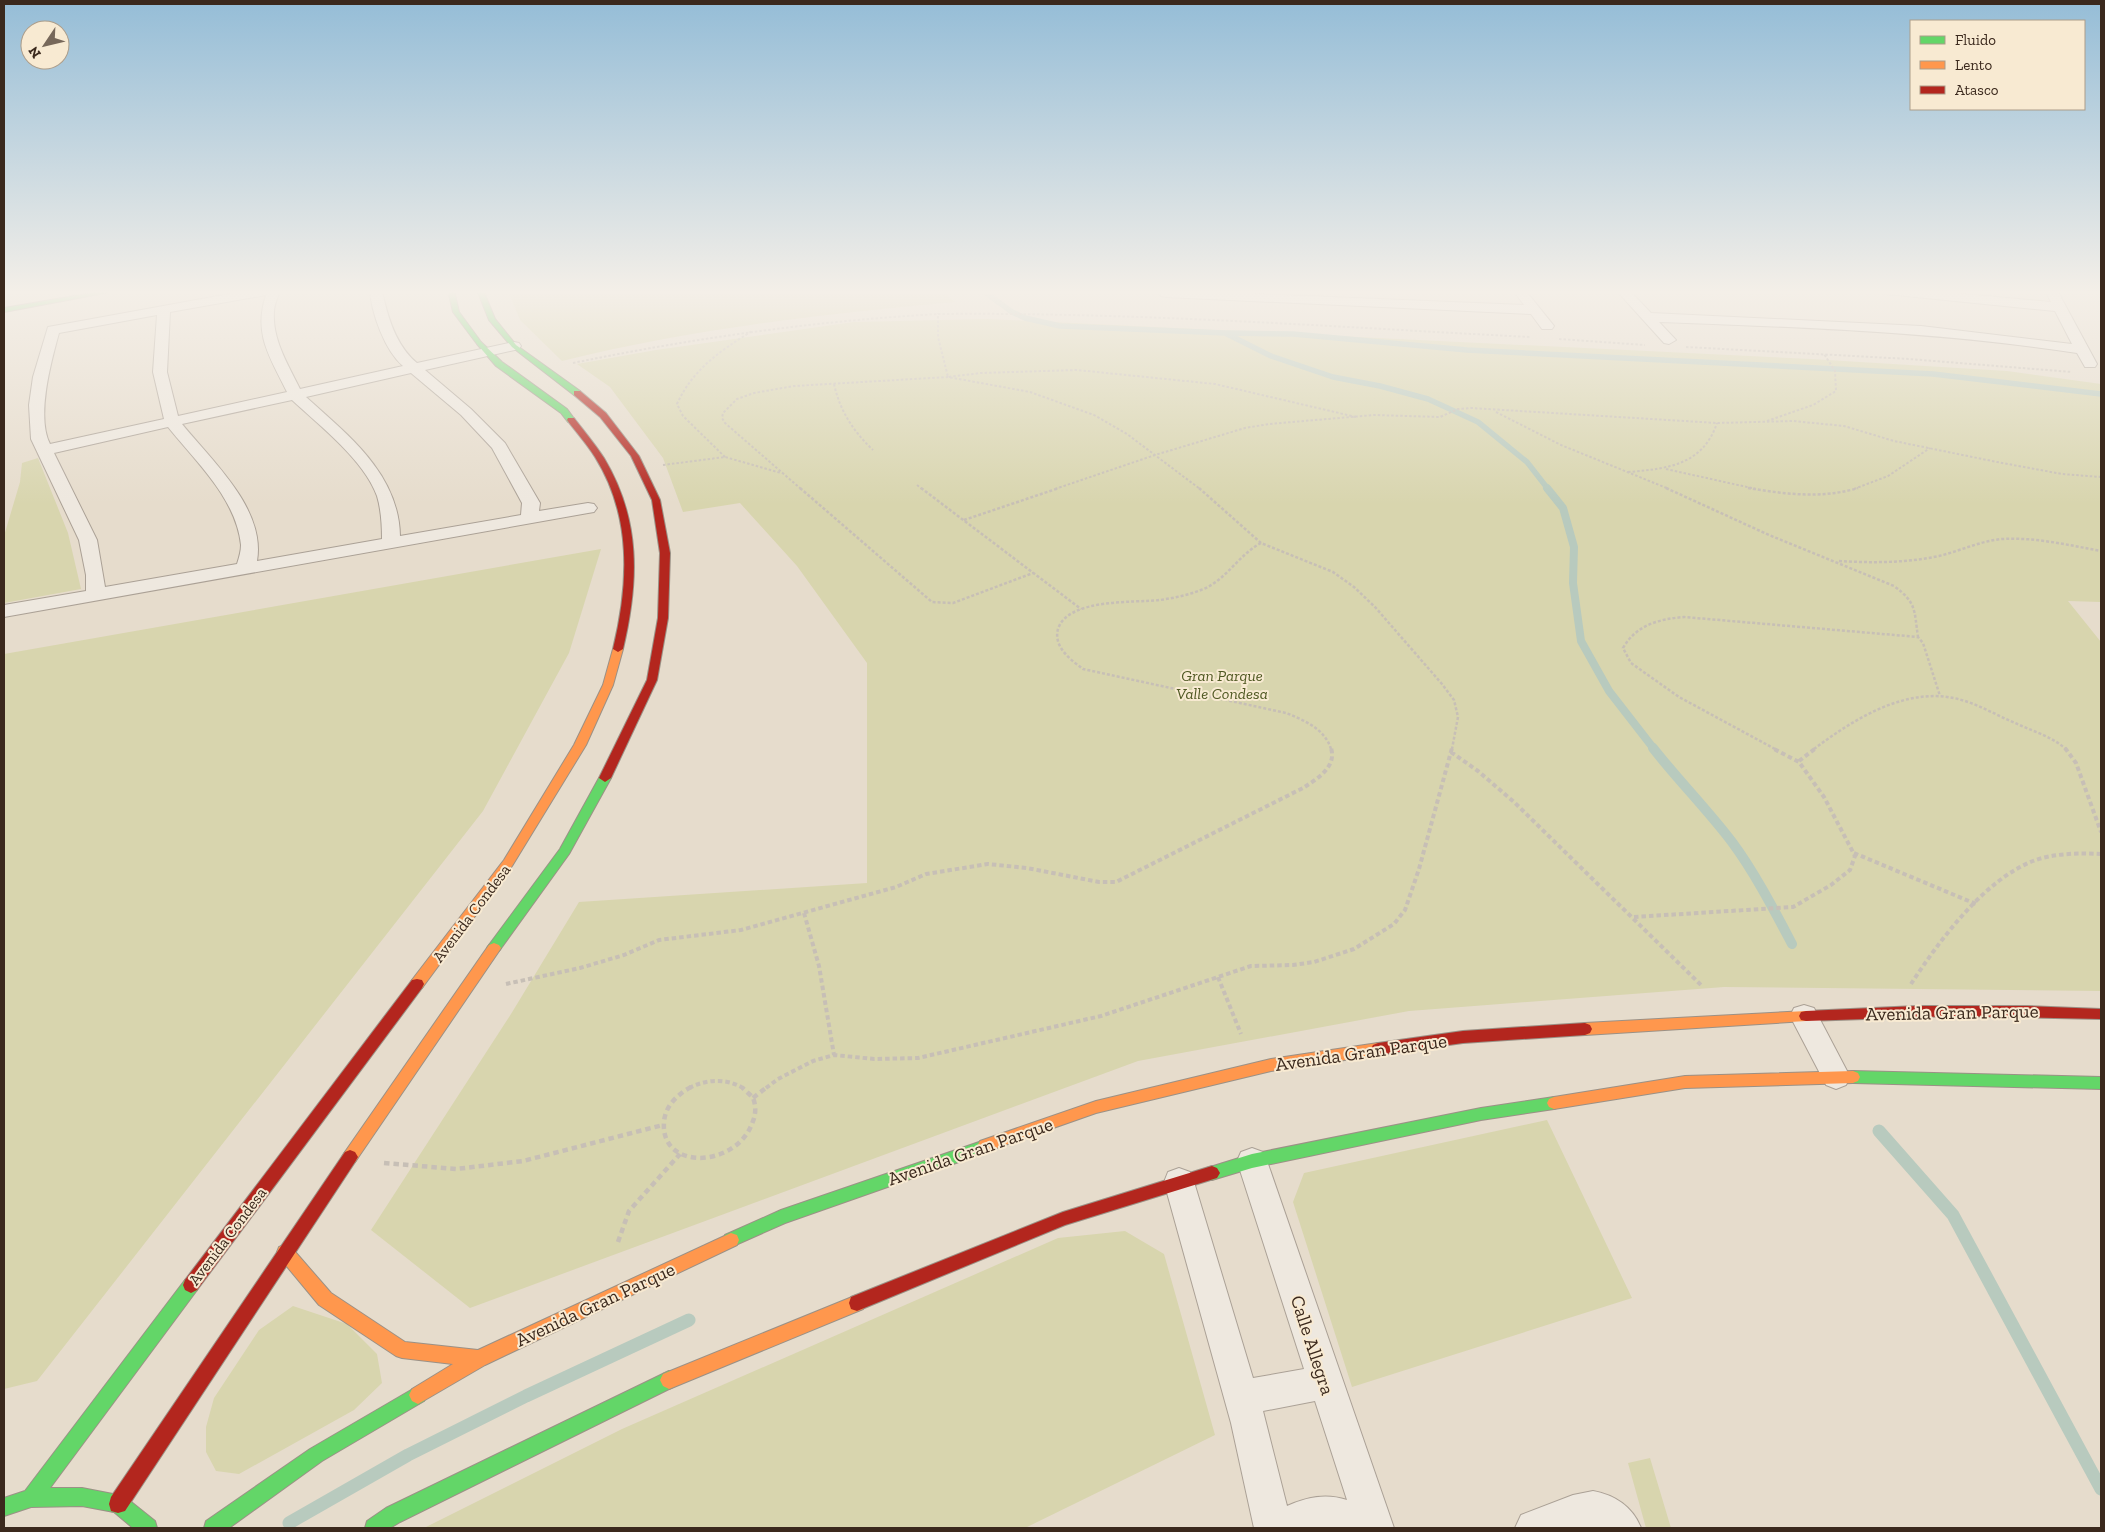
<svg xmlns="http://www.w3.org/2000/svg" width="2105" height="1532" viewBox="0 0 2105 1532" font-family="'Zilla Slab',serif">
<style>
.green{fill:#d8d5ae}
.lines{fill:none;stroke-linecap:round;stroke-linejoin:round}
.stream-far3{stroke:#b8cabe;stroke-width:5.5}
.stream-far2{stroke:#b8cabe;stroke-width:8}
.stream-far1{stroke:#b8cabe;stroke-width:10}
.stream{stroke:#b8cabe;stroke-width:13}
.street-casing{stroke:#aba196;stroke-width:2}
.fast-casing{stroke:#9b9186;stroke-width:2}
.slow-casing{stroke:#9b9186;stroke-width:2}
.jam-casing{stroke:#9b9186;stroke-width:2}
.path-far3{stroke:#c7bfb6;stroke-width:2;stroke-dasharray:2.5 2;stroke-linecap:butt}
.path-far2{stroke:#c7bfb6;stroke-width:2.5;stroke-dasharray:3 2;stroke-linecap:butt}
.path-far1{stroke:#c7bfb6;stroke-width:4;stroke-dasharray:4.5 3;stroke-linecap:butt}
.path{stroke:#c7bfb6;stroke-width:4.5;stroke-dasharray:5.5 4;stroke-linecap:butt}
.street{fill:#eee8df;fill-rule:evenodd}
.fast{fill:#63d668;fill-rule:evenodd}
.slow{fill:#ff974d;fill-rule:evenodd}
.jam{fill:#b3261e;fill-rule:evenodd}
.labels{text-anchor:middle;stroke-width:4;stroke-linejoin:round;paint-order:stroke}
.park-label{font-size:16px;font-style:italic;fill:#4f5822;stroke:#f8ead2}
.street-label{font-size:16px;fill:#3b291d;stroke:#f8ead2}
.near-street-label{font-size:19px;fill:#3b291d;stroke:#f8ead2}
</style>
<rect width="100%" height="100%" fill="#e6dccc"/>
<!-- green -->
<path class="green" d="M508,290h432l15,12c-132,12 -264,27 -393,59l-42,-41z
M988,319l823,40 196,12 94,13v218l-33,-1 33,41v349l-377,-4 -315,24 -271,50 -668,247 -99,-78 140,-216 68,-112 288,-19v-220l-70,-97 -57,-63 -57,9 -20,-54 -53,-71 -33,-23 79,-14 198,-28z
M38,458l30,75 13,56 -77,14v-67l16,-54 2,-19z
M601,549l-32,104 -86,158 -446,570 -33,8v-735z
M1547,1120l85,178 -280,89 -59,-185 11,-29z
M1125,1231l39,23 51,181 -190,93h-601l198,-99 436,-191z
M293,1306l54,18 30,30 5,29 -28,27 -115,64 -23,-3 -10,-19v-25l8,-29 45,-68z
M1650,1458l21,70h-25l-18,-65z"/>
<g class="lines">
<!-- stream-far3 -->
<path class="stream-far3" d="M982,290l30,22 13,6 35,8 165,7 46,23 62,21 47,9 48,13 50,23 49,40 21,27
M1227,333l66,1 174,16 466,24 168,20"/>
<!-- stream-far2 -->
<path class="stream-far2" d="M1547,488l16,20 11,39 -1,36 8,58 28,50 45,58"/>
<!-- stream-far1 -->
<path class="stream-far1" d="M1653,748c25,32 54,61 79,94 23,31 42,68 60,102"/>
<!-- stream -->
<path class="stream" d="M1879,1131l74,84 148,274
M289,1523l119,-68 118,-59 163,-76"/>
<!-- street casing -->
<g class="street-casing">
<path id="street" d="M251,290h29c-2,7 -6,15 -6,22 -2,28 15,54 26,77l103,-23c-18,-15 -32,-54 -33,-76h12c5,26 14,56 35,73l97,-21 5,1 2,3 -2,3 -94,21 46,39 34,34 35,60 -1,8 49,-8 6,1 3,4 -3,4 -6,1 -584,104v-12l82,-14v-16l-7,-35 -48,-101 -2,-34 4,-28 15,-50zM266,295c-13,39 4,62 21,97l-109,24 -11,-44 3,-60zM157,315l-4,57 11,47 -114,25c-14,-27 1,-82 9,-111zM411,373l50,42 31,33 30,55 -1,12 -121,21c-1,-62 -52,-101 -94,-139zM292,400c28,26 72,60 85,96 4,13 5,29 5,43l-125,22c9,-52 -45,-100 -75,-137zM168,427c28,35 68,71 73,118 0,6 -2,13 -4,19l-132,23 -8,-47 -43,-87z
M1161,290l363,15 -11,-15h12l29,36 -2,3h-10l-11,-15 -365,-17 -5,-1 -2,-3z
M1616,290h13l22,23 270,13 151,18 -17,-33 -169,-17 -6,-4h41l130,12 -6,-12h12l40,74 -2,3h-10l-8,-14c-138,-21 -278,-26 -418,-31l17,18 -7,4 -5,-1z
M1804,1005l10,3 32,61 4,8 -4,8 -10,4 -10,-4 -36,-69 4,-8z
M1252,1148l11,4 4,9 127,367h-140l-23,-105 -67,-241 4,-10 11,-4 11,4 4,10 59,196 51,-9 -67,-208 4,-9zM1315,1401l32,99c-21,-7 -40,-3 -60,6l-24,-95z
M1593,1491c22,4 40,16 48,37h-126l6,-13 52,-20z"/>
</g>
<!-- fast casing -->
<g class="fast-casing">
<path id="fast" d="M109,290h12l-117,22v-4z
M448,290h6l5,22 22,30 21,20 65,47 8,11 -1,2h-6l-7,-9 -65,-47 -19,-22 -24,-32z
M477,290h6l12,29 21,26 64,46v4h-6l-62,-48 -23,-27z
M605,774l6,4 -42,76 -70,97 -5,2 -5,-2 -2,-3 2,-3 71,-96 39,-71z
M1853,1071l248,6v12l-248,-6 -5,-2 -2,-4 2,-4z
M1554,1097l5,2 2,4 -2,4 -5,2 -73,11 -229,48 -40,12 -5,-2 -3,-5 3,-5 45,-14 229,-46z
M985,1140l5,1 3,5 -3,5 -205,72 -54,24 -6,-2 -2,-5 2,-5 56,-25z
M191,1277l6,3 2,5 -2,5 -147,198h32l36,7 7,2 30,24 2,7h-24l-19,-16 -32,-6 -51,1 -27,9v-18l21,-7 160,-211z
M669,1371l6,3 3,6 -3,6 -275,136 -10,6h-25l2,-7 19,-13z
M418,1386l6,3 3,6 -3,6 -102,60 -93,67h-25l2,-7 104,-72z"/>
</g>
<!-- slow casing -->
<g class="slow-casing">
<path id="slow" d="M618,646l5,3 -10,36 -27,60 -74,121 -90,122 -5,1 -5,-1 -2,-4 2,-4 92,-120 70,-115 29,-60 10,-36z
M494,943l5,2 2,3 -2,3 -144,211 -5,2 -5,-2 -3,-5 3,-5 144,-207z
M1806,1011l5,1 2,4 -2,4 -5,1 -221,14 -5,-2 -2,-4 2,-4 5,-2z
M1378,1043l5,2 2,4 -2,4 -5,2 -107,16 -175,42 -111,39 -5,-1 -3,-5 3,-5 116,-40 175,-42z
M1853,1071l5,2 2,4 -2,4 -5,2 -168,5 -131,21 -5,-2 -2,-4 2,-4 5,-2 131,-21z
M731,1233l6,2 2,5 -2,5 -252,120 -67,39 -6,-3 -3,-6 3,-6 41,-25 -51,-6 -6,-2 -77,-51 -40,-48 -2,-5 2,-5 6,-2 6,2 40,46 74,49 73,8z
M857,1295l6,2 2,6 -2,6 -194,80 -6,-3 -3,-6 3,-6z"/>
</g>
<!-- jam casing -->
<g class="jam-casing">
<path id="jam" d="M574,391h6l26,22 33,43 21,44 10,53 -2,65 -11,62 -46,98 -6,4 -6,-4 48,-98 11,-62 2,-65 -8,-53 -21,-44 -31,-39 -26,-22z
M568,418h6c10,13 21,26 30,40 37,62 35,123 19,191l-5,3 -5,-3c16,-66 19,-133 -18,-192 -8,-13 -19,-25 -28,-37z
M417,979l5,1 2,4 -2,4 -225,302 -6,3 -6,-3 -2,-5 2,-5 227,-300z
M1917,1006h110l74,3v10l-147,-3 -148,5 -5,-1 -2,-4 2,-4 5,-1z
M1585,1023l5,2 2,4 -2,4 -5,2 -122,8 -85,12 -5,-2 -2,-4 2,-4 5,-2 85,-12z
M350,1150l5,2 3,5 -3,5 -230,349 -7,2 -7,-2 -2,-7 2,-7 234,-345z
M1212,1166l5,2 3,5 -3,5 -152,47 -208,86 -6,-2 -2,-6 2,-6 212,-85z"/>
</g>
<!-- path-far3 -->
<path class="path-far3" d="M1559,339l86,6
M1686,347l223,12 163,13
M573,363c121,-25 242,-42 365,-49
M834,384c6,27 19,47 39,66
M1496,412l65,33 108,44
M1356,417l-141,-33 -138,-14 -96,3 -33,4 -10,-40v-23c197,-2 395,13 592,23
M1767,421l46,-16 23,-14 -1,-20 -11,-17
M725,457l-42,-41 -6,-12c16,-35 43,-53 75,-73
M663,465l62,-8 56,16
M1666,469l90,20
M1628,472c39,-3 75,-7 89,-49
M917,485l5,4
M801,489l-76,-66 -3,-5 1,-5 14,-14 17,-6 40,-7 154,-9 82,15 64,23 33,19 73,55
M1055,489l100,-34 90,-27 24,-4 105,-9 66,2 18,-8 13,-1 246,15 76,-2 51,5 50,15 103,21 65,12 39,3
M1854,489l34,-13 42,-28"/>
<!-- path-far2 -->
<path class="path-far2" d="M800,488l132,114 21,1 80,-30
M921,488l160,121
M1199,488l62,55
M1666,488l103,47 125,51c23,17 20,24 24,51
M1748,488c36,6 74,11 110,0
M964,520l95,-32
M1839,561c33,2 67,2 100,-5 21,-5 41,-15 63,-17 33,-2 66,6 99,12
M1331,749c-6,-20 -27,-29 -45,-36l-203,-44c-12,-9 -30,-22 -25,-40 10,-31 76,-26 102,-29 14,-2 28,-5 41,-10 25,-9 37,-35 60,-47l72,29 21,15 21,20 67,77 12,16 4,17 -6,32
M1775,749l-96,-52 -48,-34 -8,-15c13,-23 36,-29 61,-31l234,20 5,6 17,53
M1814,749c40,-30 92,-63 144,-50 20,5 38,16 57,24 17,8 36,13 51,26"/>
<!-- path-far1 -->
<path class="path-far1" d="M2065,748l11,15 25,69
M1451,752l27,19 36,31 187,183
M1799,761l17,-13
M1854,853l122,51
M804,913l15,53 15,89
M1634,917l159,-10 38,-22 19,-15 5,-14 -31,-59 -25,-35 -27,-14
M1218,977l23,57
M506,984l74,-16 44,-13 35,-15 82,-10 155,-43 30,-13 62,-10 39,4 72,14h17l187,-94c14,-9 34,-21 28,-40
M1911,984c28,-43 73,-104 122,-123 21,-8 46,-8 68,-7
M689,1088c18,-9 37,-10 54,0
M766,1088l12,-9 35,-18 21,-6 40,4 44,-1 183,-42 150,-50 42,-1 21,-3 40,-13 40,-25 11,-14 14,-41 33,-121"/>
<!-- path -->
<path class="path" d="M691,1087c-13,7 -26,19 -27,35 -4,50 74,46 89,-1 3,-7 3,-16 0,-23 -3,-4 -8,-7 -11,-11
M753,1098l14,-11
M384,1163l72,6 67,-8 140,-36
M618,1242l11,-31 51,-57"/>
<!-- street -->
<use href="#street" class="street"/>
<!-- fast -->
<use href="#fast" class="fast"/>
<!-- slow -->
<use href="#slow" class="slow"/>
<!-- jam -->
<use href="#jam" class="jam"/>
</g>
<!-- sky -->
<linearGradient id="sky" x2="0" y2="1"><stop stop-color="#95bdd7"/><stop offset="0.58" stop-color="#f4efe8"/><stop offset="1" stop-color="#f4efe8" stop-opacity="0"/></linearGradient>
<rect width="2105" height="504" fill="url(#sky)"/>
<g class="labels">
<!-- park labels -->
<g class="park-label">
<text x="1222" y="681">Gran Parque<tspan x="1222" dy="18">Valle Condesa</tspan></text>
</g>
<!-- street labels -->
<g class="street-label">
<text transform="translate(471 913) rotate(-53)" y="6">Avenida Condesa</text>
<text transform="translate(227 1236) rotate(-53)" y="6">Avenida Condesa</text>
</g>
<!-- near-street labels -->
<g class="near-street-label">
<text transform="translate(1952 1012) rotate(-1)" y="7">Avenida Gran Parque</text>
<text transform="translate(1361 1052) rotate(-8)" y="7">Avenida Gran Parque</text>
<text transform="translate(970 1151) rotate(-19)" y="7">Avenida Gran Parque</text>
<text transform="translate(595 1304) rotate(-25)" y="7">Avenida Gran Parque</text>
<text transform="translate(1313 1345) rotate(72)" y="7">Calle Allegra</text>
</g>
</g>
<!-- border -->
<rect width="2105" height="1532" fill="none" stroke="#3b291d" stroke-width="10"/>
<!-- legend -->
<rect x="1910" y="20" width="175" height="90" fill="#f8ead2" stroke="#ac9d8a"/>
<rect x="1920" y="36" width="25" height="8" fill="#63d668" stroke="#ac9d8a"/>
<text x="1955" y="45" font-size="15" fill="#3b291d">Fluido</text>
<rect x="1920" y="61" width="25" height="8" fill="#ff974d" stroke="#ac9d8a"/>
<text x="1955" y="70" font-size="15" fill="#3b291d">Lento</text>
<rect x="1920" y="86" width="25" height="8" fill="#b3261e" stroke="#ac9d8a"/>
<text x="1955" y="95" font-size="15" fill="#3b291d">Atasco</text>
<!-- north arrow -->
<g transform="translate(45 45) rotate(235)"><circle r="24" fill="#f8ead2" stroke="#ac9d8a"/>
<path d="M0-4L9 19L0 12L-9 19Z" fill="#77685a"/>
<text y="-8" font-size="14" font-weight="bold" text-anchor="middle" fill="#3b291d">N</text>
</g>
</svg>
